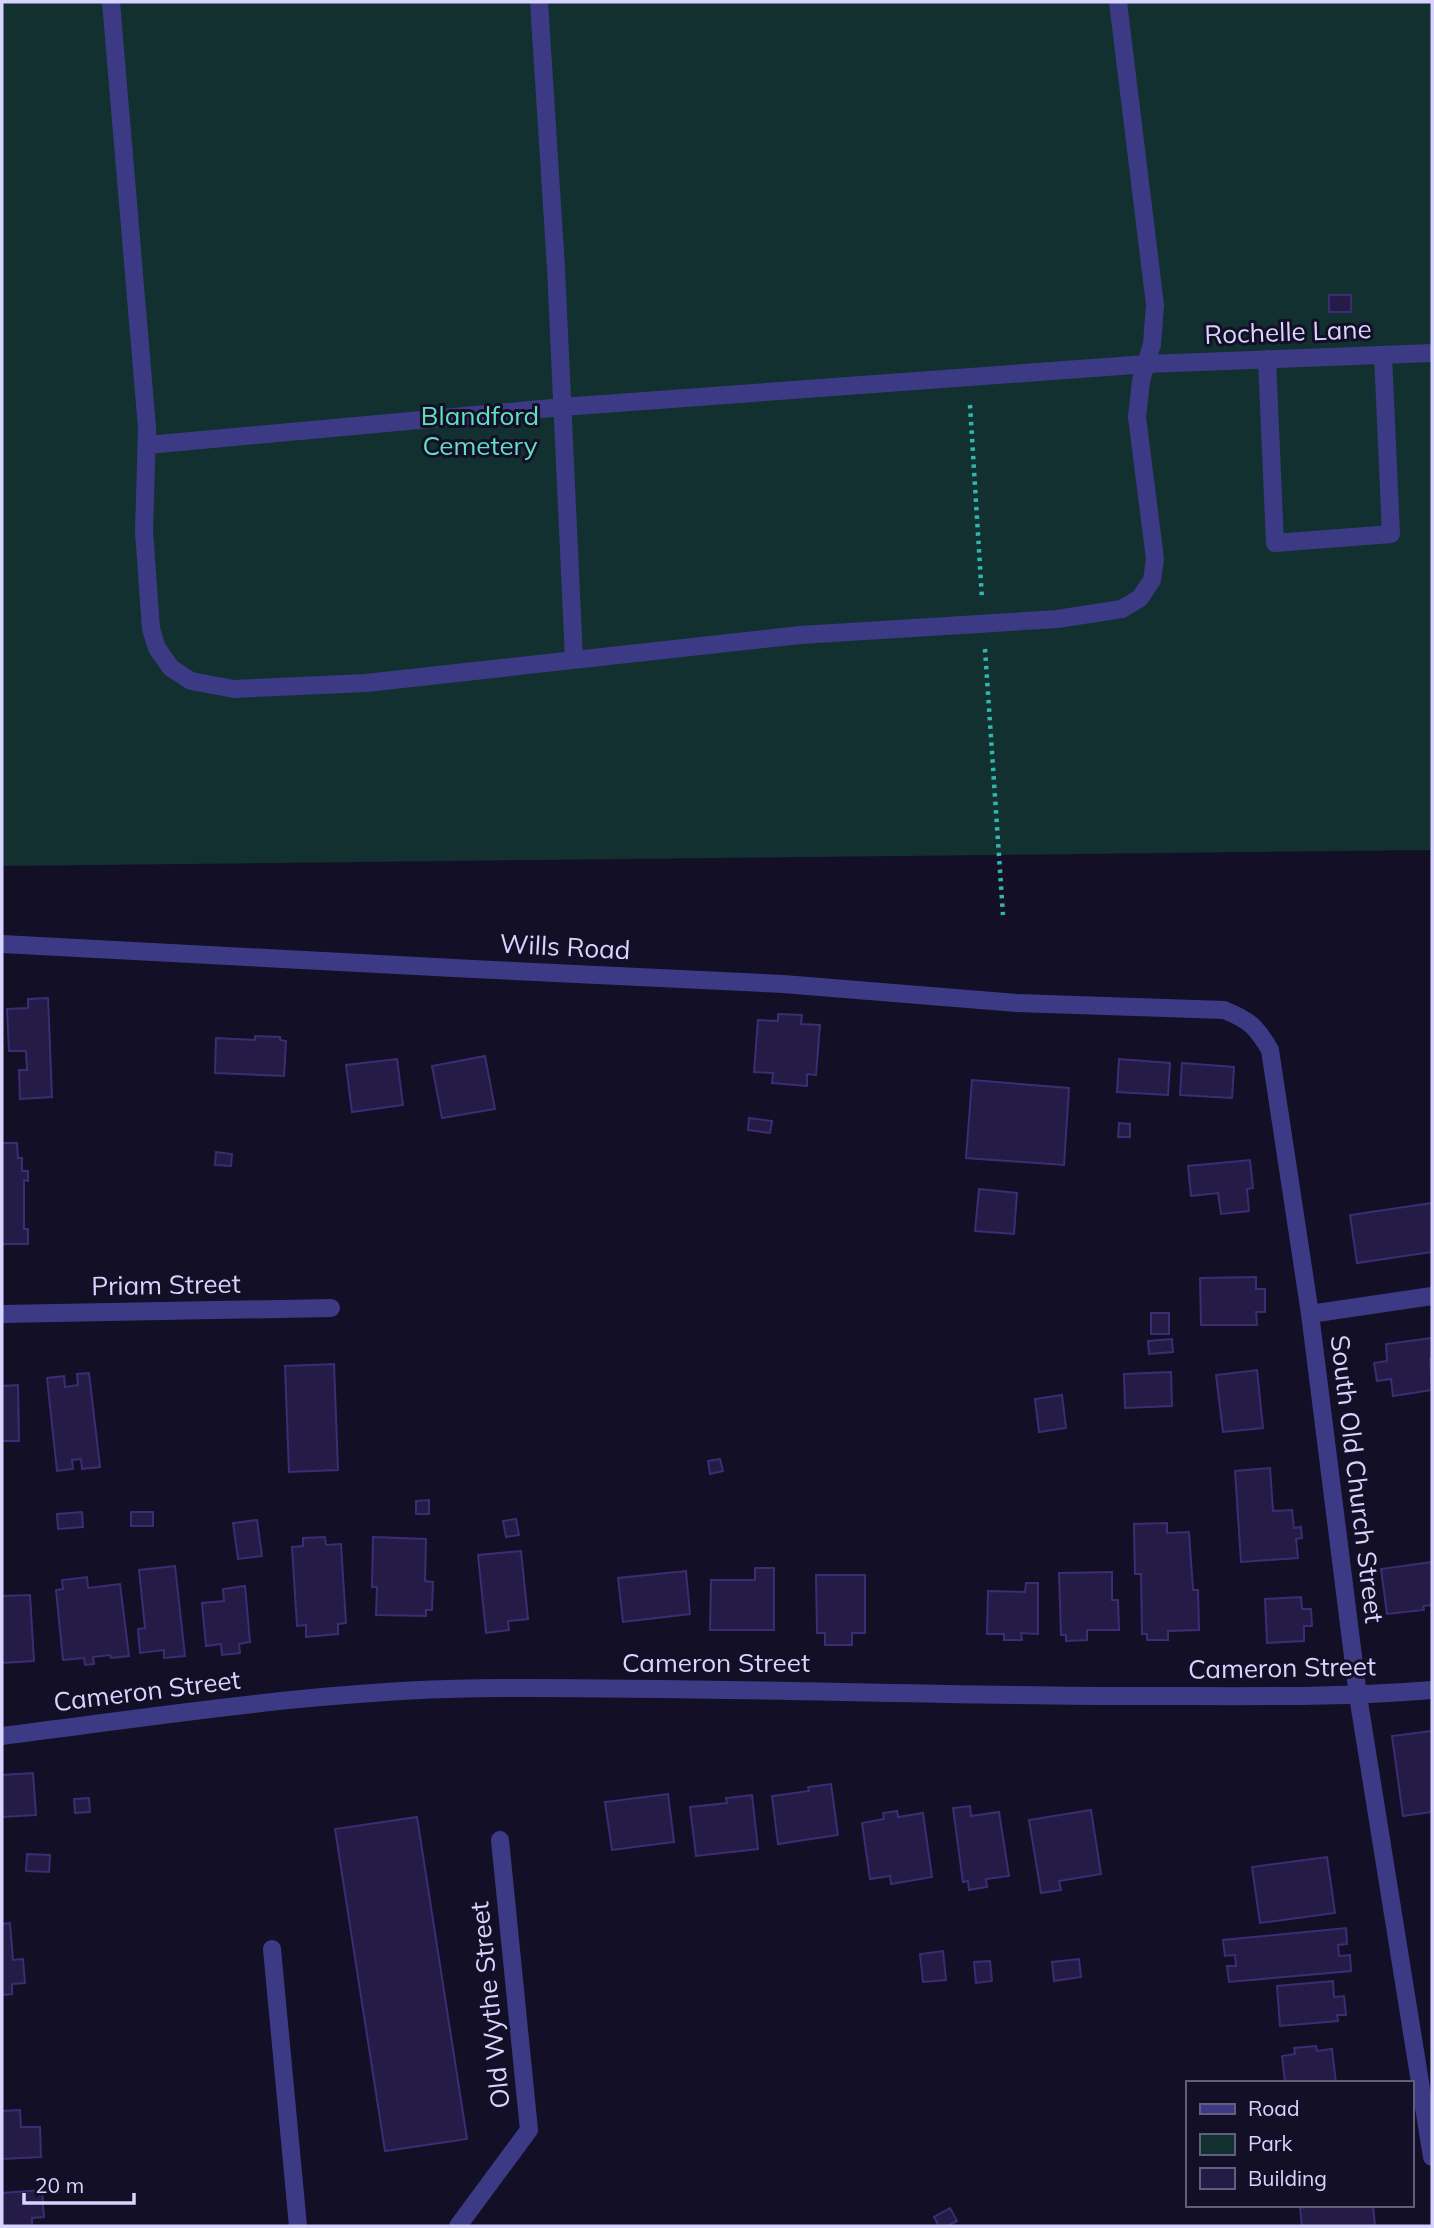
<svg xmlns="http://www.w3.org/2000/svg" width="1434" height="2228" viewBox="0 0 1434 2228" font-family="Mulish,sans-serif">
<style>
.green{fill:#12302f}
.building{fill:#241b47;stroke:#3b2d73;stroke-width:2}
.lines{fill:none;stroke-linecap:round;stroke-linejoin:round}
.path{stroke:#2fb8b0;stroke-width:4.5;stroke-dasharray:3.5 5;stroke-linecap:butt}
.service{stroke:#3d3a85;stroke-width:18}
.minor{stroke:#3d3a85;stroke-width:18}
.labels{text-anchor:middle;stroke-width:6;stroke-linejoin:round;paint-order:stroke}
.street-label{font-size:26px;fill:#d9d4ff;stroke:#130f26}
.park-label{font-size:26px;fill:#5fe0c0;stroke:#130f26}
</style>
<rect width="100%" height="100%" fill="#130f26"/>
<!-- green -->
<path class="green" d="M2,2h1430v848l-1430,16z"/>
<!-- building -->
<path class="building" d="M1329,295h22v17h-22z
M48,998l4,99 -32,2 -1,-29h8l-1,-19h-17l-2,-42 21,-1v-9z
M778,1014l24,1 -1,9 19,1 -4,50 -9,-1v12l-35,-3 1,-10 -19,-1 4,-52 20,1z
M255,1036l25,1v3l6,1 -2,35 -69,-3 1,-35 39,2z
M485,1056l10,53 -53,9 -10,-52z
M397,1059l6,46 -51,7 -6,-47z
M1119,1059l51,4 -2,32 -51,-3z
M1182,1063l52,4 -2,31 -52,-3z
M972,1080l97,8 -5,77 -98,-7z
M749,1118l23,3 -2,12 -22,-3z
M1119,1123l11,1v13h-12z
M2,1143h15l1,15h4v13h6v10l-4,-1v49h4v15h-26z
M216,1152l16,2 -1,12 -16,-1z
M1250,1160l3,28 -6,1 2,22 -28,3 -3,-21 -27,3 -3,-30z
M979,1189l38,4 -3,41 -39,-3z
M1432,1203v49l-75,11 -7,-48z
M1256,1277v12h9v23h-9l1,13h-56l-1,-47z
M1151,1313h18v21h-18z
M1432,1338v21h-2l2,31 -39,6 -2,-17 -14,2 -3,-18 13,-2 -1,-17z
M1172,1339l1,13 -24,2 -1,-13z
M334,1364l4,106 -49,2 -4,-106z
M1257,1370l6,58 -40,4 -7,-57z
M1171,1372l1,34 -47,2 -1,-34z
M89,1373l11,94 -18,2 -1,-10 -9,1 1,9 -16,2 -10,-93 17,-2 1,11 13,-2 -1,-11z
M18,1385l1,56h-17v-55z
M1062,1395l4,33 -27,4 -4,-33z
M720,1459l3,12 -13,3 -2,-13z
M1270,1468l3,43 19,-1 2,18 7,-1 1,11 -6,1 2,19 -57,4 -6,-91z
M429,1500v14h-13v-13z
M82,1512l1,15 -25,2 -1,-15z
M131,1512h22v14h-22z
M516,1519l3,16 -13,2 -3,-16z
M257,1520l5,36 -24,3 -5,-36z
M1167,1523v10l22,-1 4,58h5l1,40 -31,1v9h-21v-6h-5l-1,-60h-6l-1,-50z
M325,1537l1,8 15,-1 5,79 -8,1v10l-32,3v-12l-9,1 -5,-79 11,-1v-8z
M373,1537l53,2 -1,42 8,1 -1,28h-6v6l-50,-1 1,-28h-5z
M521,1551l7,68 -20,2 1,9 -23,3 -8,-78z
M1432,1562v43l-9,1 1,4 -37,4 -6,-45z
M175,1566l10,90 -21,2v-8l-24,3 -2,-24 7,-1 -6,-58z
M755,1568h19v62h-64l1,-50h44z
M686,1571l4,43 -67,8 -5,-44z
M1112,1572v28h6l1,30h-32v10l-21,1v-6h-5l-2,-62z
M816,1575h49v58h-13v12h-27v-12h-8z
M87,1577l1,11 32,-4 9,72 -18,2 -1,-3 -17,2 1,7 -9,1 -1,-7 -21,2 -7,-70 7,-1 -1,-9z
M1026,1583h12v51l-17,-1 1,7h-18v-6h-17l1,-43 37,1z
M245,1586l5,56 -11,2 1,9 -18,2 -1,-11 -15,2 -4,-43 22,-2 -1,-12z
M30,1595l4,66 -32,2v-67z
M1301,1597l1,12h9l1,17h-8v15l-37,2 -2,-44z
M1432,1731v81l-29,4 -11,-80z
M33,1773l3,42 -34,2v-42z
M831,1784l7,51 -60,9 -6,-48 37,-5 -1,-4z
M668,1794l6,48 -62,8 -7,-48z
M752,1795l6,54 -62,7 -6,-49 37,-4 -1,-5z
M89,1798l1,14 -15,1 -1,-14z
M970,1806l1,10 28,-4 10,64 -23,3 1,8 -18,3 -1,-9 -5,1 -10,-74z
M1091,1810l10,64 -42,7 2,9 -20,3 -12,-73z
M897,1811l1,6 25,-4 9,64 -41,7 -1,-8 -20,3 -8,-56 22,-4 -1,-6z
M417,1817l50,322 -82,12 -50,-322z
M27,1854l23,1 -1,17 -23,-1z
M1327,1857l8,56 -75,10 -8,-56z
M10,1923l3,37 10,-1 2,24 -13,1v10l-10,1v-71z
M1346,1928l1,16 -9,1 1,11 11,-1 1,16 -122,11 -2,-16h9l-1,-11 -10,1 -2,-16z
M943,1951l3,29 -23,2 -3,-28z
M1079,1959l2,18 -27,4 -2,-19z
M990,1961l2,20 -16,2 -2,-21z
M1333,1981l1,16 10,-1 2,19h-9l1,6 -58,5 -3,-40z
M1316,2046l1,5 15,-2 4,34h-51l-3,-27 13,-2 -1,-6z
M20,2110l1,17h19l1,30 -39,2v-48z
M42,2190l2,27 -12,1v8h-30v-33z
M1323,2205h50l2,21h-73l-2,-18z
M950,2208l7,13 -10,5h-8l-5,-9z"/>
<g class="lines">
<!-- path -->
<path class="path" d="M970,405l12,194
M985,649l18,266"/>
<!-- service -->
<path class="service" d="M111,2l36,426 -3,103 7,98 6,19 14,20 20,13 43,8 132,-6 434,-48 257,-16 65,-10 18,-11 12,-18 3,-21 -18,-142 4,-36 11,-37 3,-39 -37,-303
M539,2l17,266 18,391
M1267,359l8,184 116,-9 -8,-179
M147,445l415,-38 585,-43
M272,1949l26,277
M458,2226l71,-96 -29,-290"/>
<!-- minor -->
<path class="minor" d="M1147,364l285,-11
M2,944l471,25 310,15 234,19 207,7c25,10 32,16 46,40l40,264 48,382 74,461
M2,1314l329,-6
M1310,1314l122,-18
M2,1736c166,-21 333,-48 501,-48 214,-1 428,8 641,8 97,0 192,2 288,-6"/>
</g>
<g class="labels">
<!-- street labels -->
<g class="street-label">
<text transform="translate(1288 332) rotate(-2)" y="9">Rochelle Lane</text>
<text transform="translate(565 947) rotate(3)" y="9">Wills Road</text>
<text transform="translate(166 1285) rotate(-1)" y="9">Priam Street</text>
<text transform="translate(1357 1479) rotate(83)" y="9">South Old Church Street</text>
<text x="716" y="1672">Cameron Street</text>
<text transform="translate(1282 1668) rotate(-1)" y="9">Cameron Street</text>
<text transform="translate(147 1691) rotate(-7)" y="9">Cameron Street</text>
<text transform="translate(490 2005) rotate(-96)" y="9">Old Wythe Street</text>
</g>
<!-- park labels -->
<g class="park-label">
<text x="480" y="425">Blandford<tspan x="480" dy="30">Cemetery</tspan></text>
</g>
</g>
<!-- border -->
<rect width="1434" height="2228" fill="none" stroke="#d9d4ff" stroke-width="7"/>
<!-- legend -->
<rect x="1186" y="2081" width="228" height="126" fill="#130f26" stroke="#625e7d" stroke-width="2"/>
<rect x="1200" y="2104" width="35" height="10" fill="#3d3a85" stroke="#625e7d" stroke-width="2"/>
<text x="1248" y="2116" font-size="21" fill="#d9d4ff">Road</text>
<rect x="1200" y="2134" width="35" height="21" fill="#12302f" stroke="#625e7d" stroke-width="2"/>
<text x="1248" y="2151" font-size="21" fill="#d9d4ff">Park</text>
<rect x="1200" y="2168" width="35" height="21" fill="#241b47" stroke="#625e7d" stroke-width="2"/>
<text x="1248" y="2186" font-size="21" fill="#d9d4ff">Building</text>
<!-- scale -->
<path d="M24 2193v10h110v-10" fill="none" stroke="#d9d4ff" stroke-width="3.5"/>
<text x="35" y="2193" font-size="21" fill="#d9d4ff" stroke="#130f26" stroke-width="5" paint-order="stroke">20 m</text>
</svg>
